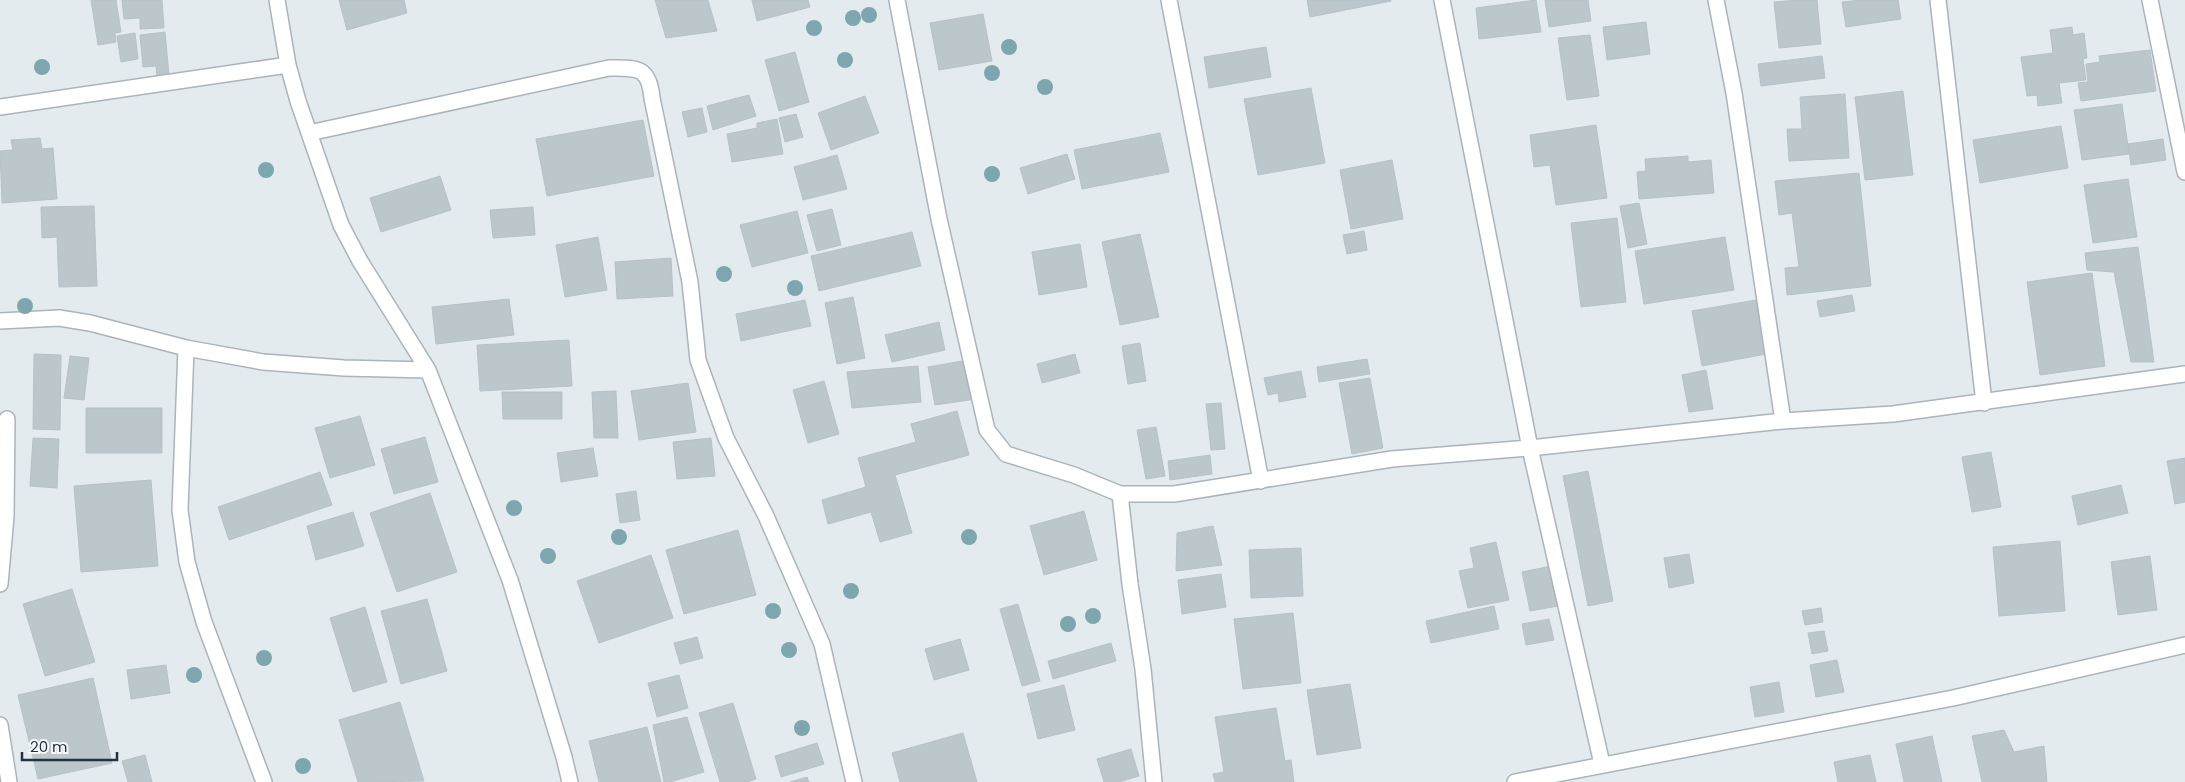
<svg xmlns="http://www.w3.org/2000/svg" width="2185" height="782" viewBox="0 0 2185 782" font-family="Poppins,sans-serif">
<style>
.building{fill:#bcc7cc;stroke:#b6c2c8}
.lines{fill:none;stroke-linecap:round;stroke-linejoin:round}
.street-casing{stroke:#aab4ba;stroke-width:18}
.street{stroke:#fff;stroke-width:15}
.tree{fill:#7ea6ae}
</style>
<rect width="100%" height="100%" fill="#e4ebee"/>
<!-- building -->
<path class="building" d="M91,0h25l5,32 -6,1 1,9 -18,3z
M122,0h40l2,28 -24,1v-11l-16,1z
M339,0h65l3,13 -60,17z
M655,0h53l9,31 -51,7z
M752,0h56l2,7 -53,14z
M1307,0h84v1l-81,16z
M1536,0l5,32 -62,7 -3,-31z
M1545,0h43l3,21 -42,6z
M1799,0h18l4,44 -42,4 -5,-46z
M1861,0h37l3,19 -55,8 -4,-25z
M983,14l9,47 -53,9 -9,-47z
M1646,22l4,32 -43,6 -4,-33z
M2072,27l1,8 11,-2 3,25 -4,1 3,21 -27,3 3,20 -24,3 -1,-11 -10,1 -6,-39 32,-4 -3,-23z
M165,32l4,43 -12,2 -1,-11 -13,1 -3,-32z
M135,33l3,26 -17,3 -4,-26z
M1590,35l9,61 -32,4 -9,-62z
M1266,47l5,30 -62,11 -5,-31z
M2150,50l6,41 -75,10 -3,-18 10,-1 -2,-18 14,-2 -1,-6z
M795,52l14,50 -30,9 -14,-51z
M1822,56l3,22 -64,8 -3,-22z
M1311,88l14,75 -67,12 -14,-76z
M1903,91l10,84 -48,5 -10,-83z
M1845,94l4,64 -60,3 -2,-32h15l-2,-32z
M749,95l7,21 -43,14 -6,-24z
M865,96l14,37 -48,17 -13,-37z
M2122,104l7,50 -47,6 -8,-50z
M702,108l5,24 -19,5 -6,-25z
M796,114l7,23 -18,5 -6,-24z
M777,119l6,35 -51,8 -5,-28 30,-6v-5z
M643,120l11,56 -107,20 -11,-57z
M1596,125l11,73 -51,7 -6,-40 -16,2 -4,-32z
M2061,126l7,42 -88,15 -7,-43z
M1160,133l9,39 -87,17 -8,-39z
M40,138l2,11 11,-1 4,51 -55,4 -2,-52 13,-1 -2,-10z
M2163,139l3,21 -35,5 -3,-21z
M1067,154l8,25 -47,15 -8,-26z
M837,155l10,34 -44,11 -9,-33z
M1688,156v6l23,-2 3,33 -75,6 -2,-27 9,-1 -1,-12z
M1392,160l11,59 -52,10 -11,-59z
M1859,173l12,113 -84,9 -2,-27 14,-1 -7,-54 -13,2 -4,-34z
M440,176l11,34 -70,22 -11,-34z
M2128,179l9,58 -44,6 -9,-58z
M1639,203l8,41 -19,4 -8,-42z
M94,206l3,80 -38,1 -2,-50 -15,1 -1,-31z
M533,207l2,28 -42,3 -3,-28z
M832,209l9,36 -24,6 -10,-36z
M797,211l11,42 -56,14 -12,-42z
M1617,218l9,84 -45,5 -10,-84z
M1364,231l3,19 -20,4 -4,-19z
M912,232l9,34 -102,25 -8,-35z
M1140,234l19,83 -39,8 -18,-83z
M598,237l9,53 -42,7 -9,-52z
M1725,237l9,53 -90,14 -9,-53z
M1080,244l7,43 -48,8 -7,-43z
M2138,247l16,115h-23l-17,-90 -27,-2 -2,-17z
M671,258l2,38 -56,3 -2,-37z
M2092,273l13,93 -65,9 -13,-93z
M1852,295l3,16 -35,6 -3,-16z
M853,297l12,61 -28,6 -12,-61z
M509,299l5,36 -78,9 -4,-37z
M805,300l6,26 -70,15 -5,-27z
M1756,300l10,54 -64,12 -10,-55z
M939,322l6,28 -53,12 -7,-27z
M569,340l3,46 -92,5 -3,-46z
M1140,343l6,38 -18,3 -6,-38z
M34,354l27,1 -1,75 -27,-1z
M1075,354l5,19 -38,10 -5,-19z
M70,356l19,2 -5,42 -20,-2z
M1367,359l3,15 -51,8 -2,-15z
M968,360l8,39 -41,6 -7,-38z
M918,366l3,36 -69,6 -5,-36z
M1706,370l7,39 -24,3 -7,-37z
M1301,371l5,26 -27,5 -1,-9 -10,2 -4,-17z
M1370,378l13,70 -31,6 -13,-71z
M824,381l15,53 -31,9 -15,-53z
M688,383l8,49 -57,8 -8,-49z
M616,391l2,47h-24l-2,-46z
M502,392h60v27h-59z
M1221,403l4,46 -14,1 -5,-46z
M86,408h76v45h-76z
M957,411l12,44 -74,20 17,58 -32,9 -9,-30 -43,12 -6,-24 44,-13 -8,-29 58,-16 -5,-18z
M360,416l15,49 -45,13 -15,-50z
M1156,427l9,49 -19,3 -9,-49z
M425,437l13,45 -44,12 -13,-45z
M33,438l26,1 -2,49 -27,-2z
M711,438l4,38 -38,3 -4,-37z
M593,448l5,28 -37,6 -4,-29z
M1991,452l10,55 -29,5 -10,-55z
M1210,455l2,19 -42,6 -2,-19z
M2185,458v44l-10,2 -8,-43z
M1588,471l25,130 -25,5 -25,-130z
M320,472l12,33 -103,35 -11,-33z
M151,480l7,86 -77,6 -7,-86z
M2121,485l7,28 -50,12 -6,-29z
M636,491l4,29 -20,3 -4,-29z
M430,493l27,79 -60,20 -27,-79z
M1084,511l13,49 -53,15 -14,-49z
M353,512l11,34 -48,14 -9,-34z
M1213,526l9,39 -46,6 1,-38z
M738,530l18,65 -72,19 -18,-64z
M2060,541l5,70 -66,5 -6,-69z
M1496,542l13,58 -41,8 -9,-37 15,-3 -4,-20z
M1301,548l2,48 -52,2 -2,-48z
M1689,554l5,29 -25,5 -5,-30z
M651,555l22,63 -74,25 -22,-62z
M2150,556l7,54 -39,5 -7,-53z
M1556,565l8,40 -34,6 -8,-39z
M1221,574l5,33 -44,7 -4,-34z
M72,589l23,73 -50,14 -22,-72z
M427,599l20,72 -46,13 -20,-73z
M1018,604l22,77 -18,5 -22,-77z
M1494,606l5,23 -68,14 -5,-22z
M365,607l22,75 -34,10 -23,-74z
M1821,608l2,14 -18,3 -3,-14z
M1293,613l8,70 -58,6 -9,-70z
M1549,619l5,21 -28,5 -4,-21z
M1824,631l4,20 -16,3 -4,-21z
M697,637l6,21 -23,6 -6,-21z
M960,639l9,31 -35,10 -9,-31z
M1111,643l5,18 -63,18 -5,-18z
M1837,660l7,32 -28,5 -6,-32z
M166,665l4,28 -39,6 -4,-29z
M679,675l9,33 -31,9 -9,-34z
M93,678l19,85 -74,16 -20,-84z
M1779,682l5,30 -29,5 -5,-30z
M1350,684l11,64 -44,7 -10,-65z
M1064,685l11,45 -37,9 -11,-45z
M400,702l24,79 -66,1 -19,-62z
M733,703l23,76 -9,3h-27l-21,-69z
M1276,708l9,53 6,-1 3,22h-79l-2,-8 11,-2 -9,-55z
M687,717l17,55 -34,10h-6l-11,-57z
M647,727l14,55h-62l-10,-41z
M2004,730l10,22 30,-6 3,36h-65l-10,-46z
M963,733l14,49h-77l-8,-29z
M1932,736l10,46h-38l-8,-38z
M817,743l7,21 -43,13 -6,-21z
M1131,749l8,27 -20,6h-15l-7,-23z
M145,755l7,27h-24l-6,-21z
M1870,755l6,27h-38l-4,-20z
M807,777l2,5h-19z"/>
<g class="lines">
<!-- street casing -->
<g class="street-casing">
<path id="street" d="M277,0l11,65 10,36 43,124 19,36 68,109 82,210 54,177 6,25
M897,0l42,219 48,211 19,24 68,21 46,19 10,90 13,85 11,113
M1169,0l92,481
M1442,0l88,448 72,316
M1716,0l18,93 49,328
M1938,0l46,403
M2150,0l35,172
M0,107l288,-42
M309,133l300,-65c28,0 40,-2 43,30l38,184 8,78 28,78 40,78 56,128 32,138
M0,321l59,-3 31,5 96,25 77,14 81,6 84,2
M186,348l-6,162 7,52 17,60 60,160
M1120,494h54l218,-35 138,-11 253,-27 110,-7 292,-40
M0,584l6,-68 1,-97
M0,725l9,57
M1515,782l438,-84 232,-53"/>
</g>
<!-- street -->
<use href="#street" class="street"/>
</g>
<!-- trees -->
<g class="tree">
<circle cx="869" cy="15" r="8"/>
<circle cx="853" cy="18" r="8"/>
<circle cx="814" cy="28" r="8"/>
<circle cx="1009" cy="47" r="8"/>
<circle cx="845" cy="60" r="8"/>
<circle cx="42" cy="67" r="8"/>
<circle cx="992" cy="73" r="8"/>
<circle cx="1045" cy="87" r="8"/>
<circle cx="266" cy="170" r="8"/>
<circle cx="992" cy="174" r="8"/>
<circle cx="724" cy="274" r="8"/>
<circle cx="795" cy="288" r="8"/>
<circle cx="25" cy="306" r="8"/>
<circle cx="514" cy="508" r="8"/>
<circle cx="619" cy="537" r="8"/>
<circle cx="969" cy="537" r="8"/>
<circle cx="548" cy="556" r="8"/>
<circle cx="851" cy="591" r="8"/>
<circle cx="773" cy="611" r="8"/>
<circle cx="1093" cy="616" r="8"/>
<circle cx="1068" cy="624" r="8"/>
<circle cx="789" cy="650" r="8"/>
<circle cx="264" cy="658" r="8"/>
<circle cx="194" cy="675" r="8"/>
<circle cx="802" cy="728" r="8"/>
<circle cx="303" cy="766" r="8"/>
</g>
<!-- scale -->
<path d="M22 752v8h95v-8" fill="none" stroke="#233241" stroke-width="2.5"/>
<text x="30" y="752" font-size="15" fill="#233241" stroke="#f5f9fa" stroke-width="4" paint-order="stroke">20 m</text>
</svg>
